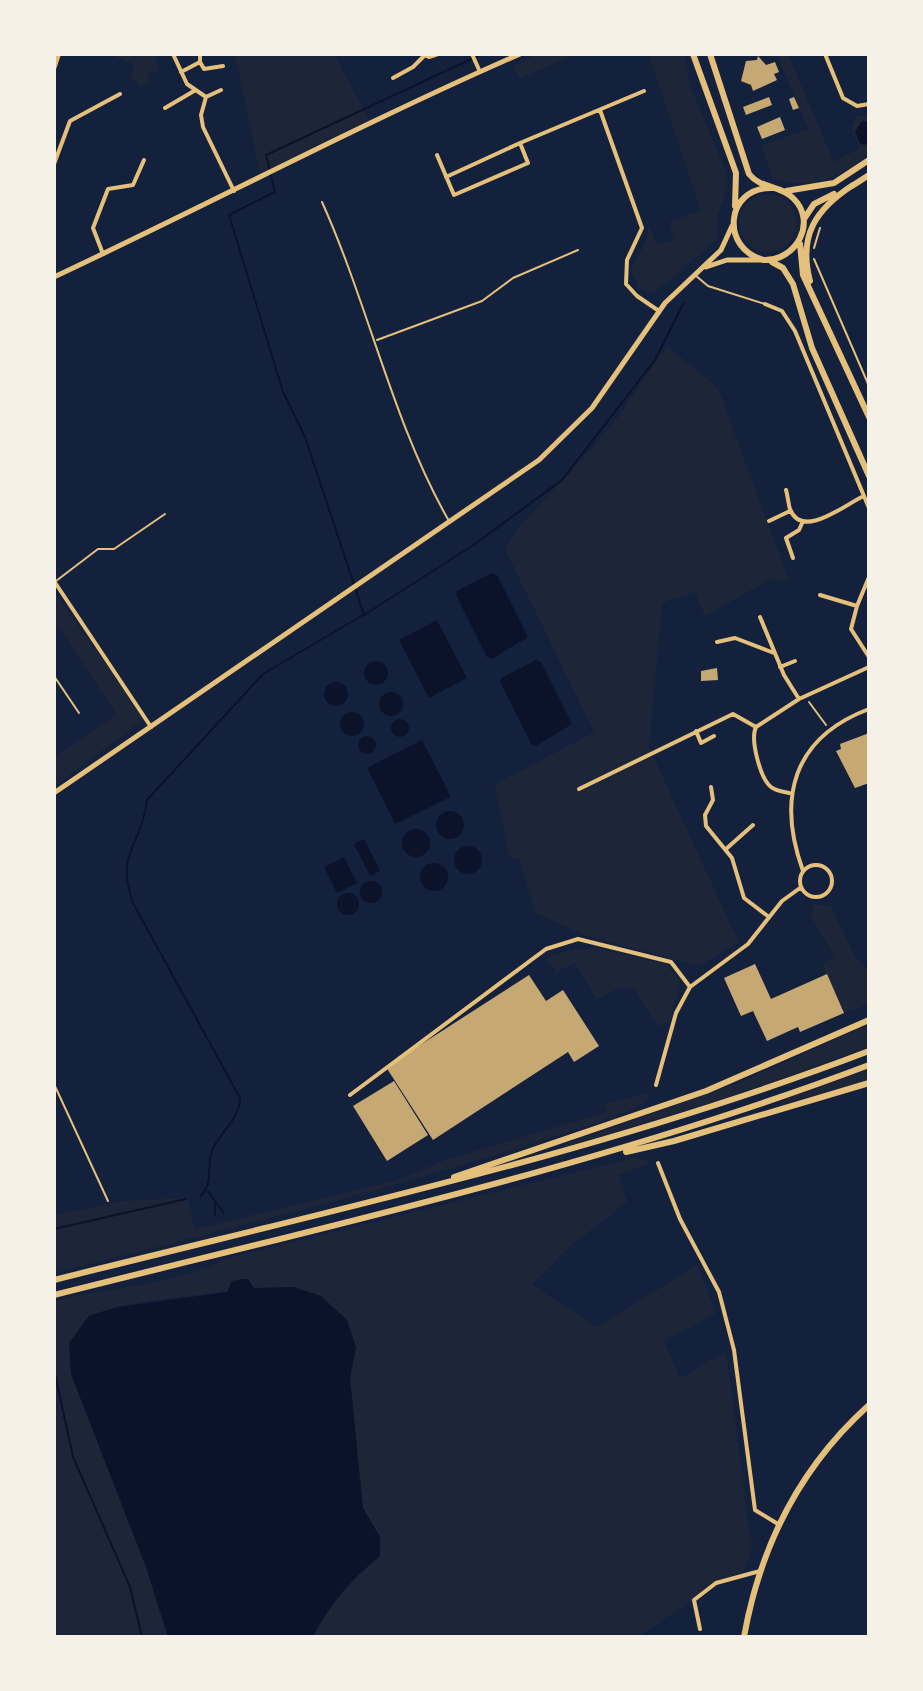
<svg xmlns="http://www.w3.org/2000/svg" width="923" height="1691" viewBox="0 0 923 1691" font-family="'Alegreya Sans',sans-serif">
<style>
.green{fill:#1d2539}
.water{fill:#0b132b}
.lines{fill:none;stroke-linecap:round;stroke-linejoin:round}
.stream{stroke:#0b132b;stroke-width:2}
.building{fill:#c6a872}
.path{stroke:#e5c07b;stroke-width:2}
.service{stroke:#e5c07b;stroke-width:2}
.minor{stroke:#e5c07b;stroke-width:4}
.tertiary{stroke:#e5c07b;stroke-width:5}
.primary{stroke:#e5c07b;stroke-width:6}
.trunk{stroke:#e5c07b;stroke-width:6}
</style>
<rect width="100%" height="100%" fill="#14213d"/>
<!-- green -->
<path class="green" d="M108,54h47l4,17 -12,3 2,10 -10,2 -3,-5h-5l2,-17z
M235,54h99l35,66 -109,53z
M538,54h37l-56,25 -6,-14z
M649,54h35l5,29 38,91 -1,19 -9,23v23l-63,54 -15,-4 -8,-19 16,-31 1,-14 10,20 17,-6 -6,-17 32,-12z
M777,54h11l46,108 26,-14 -9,-20 5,-12h13v36c-26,27 -60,38 -96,27l-12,-33 47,-17z
M739 223a29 29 0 1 1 58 0a29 29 0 1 1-58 0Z
M667,346l51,42 71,193 -18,-2 -66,37 -10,-24 -33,11 -13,144 90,196 -40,23 -112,-30 -51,-23 -17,-55 -7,2 -3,-5 -14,-70 99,-53 -89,-183 15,-23 91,-99z
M54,591l90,128 -90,68v-29l63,-44 -63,-93z
M813,905h17l27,55 12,10v34l-25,9 -22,-49 12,-8 -22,-38z
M596,948l70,16 15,18 -12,41 -10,3 -26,-37 -12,-2 -24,12 -22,-36 -19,9 -9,-14 19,-7z
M869,1024v23l-142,51 -161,49 -1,-3 174,-61z
M869,1069v11l-90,25 2,-4z
M650,1093l-2,6 -18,12c-189,66 -382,113 -576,162v-56l5,-3 65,-13 63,-3 8,31 203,-49 50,-21 159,-47 -3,-8z
M636,1157l16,5 -34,13 9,27 -60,47 -35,36 65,42 100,-62 19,48 -52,28 16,37 46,-26 24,184 1,17 -7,17 -33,17 -73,50h-325c16,-33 39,-58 67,-81v-19l-17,-28 -4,-36 -9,-95 6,-31 -62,-60c-33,1 -188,13 -206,31 -19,19 -18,31 -17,56l75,193 22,70h-114v-336c55,-14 119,-15 171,-42z"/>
<!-- water -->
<path class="water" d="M862,121l7,1v20l-4,3 -5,-1 -5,-12z
M492,573l5,2 31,62 -36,22 -5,-2 -31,-62 1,-4z
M437,620l30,58 -38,20 -30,-58z
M536,660l5,2 31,62 -36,22 -5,-2 -31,-62 1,-4z
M364 673a12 12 0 1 1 24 0a12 12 0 1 1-24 0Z
M324 694a12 12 0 1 1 24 0a12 12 0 1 1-24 0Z
M379 704a12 12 0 1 1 24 0a12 12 0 1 1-24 0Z
M340 724a12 12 0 1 1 24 0a12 12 0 1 1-24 0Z
M391 728a9 9 0 1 1 18 0a9 9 0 1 1-18 0Z
M358 745a9 9 0 1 1 18 0a9 9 0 1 1-18 0Z
M422,740l29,57 -56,27 -28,-56z
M436 825a14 14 0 1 1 28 0a14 14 0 1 1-28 0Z
M402 843a14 14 0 1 1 28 0a14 14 0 1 1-28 0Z
M364,839l16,32 -10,5 -16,-32z
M454 860a14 14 0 1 1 28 0a14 14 0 1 1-28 0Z
M344,857l13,26 -20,10 -13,-26z
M420 877a14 14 0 1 1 28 0a14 14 0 1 1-28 0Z
M360 892a11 11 0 1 1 22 0a11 11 0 1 1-22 0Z
M337 904a11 11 0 1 1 22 0a11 11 0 1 1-22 0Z
M242,1279h6l6,9 40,-1 27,9 26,24 9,27 -6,31 13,130 17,29v19c-28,23 -51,48 -67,81h-145l-22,-70 -75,-193 -2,-31 20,-27 29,-9 109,-15 5,-11z"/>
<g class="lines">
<!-- stream -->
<path class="stream" d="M482,54l-216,101 9,37 -46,23 54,177 22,45 59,178 111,-71 87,-64 93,-120 29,-58
M208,1191l7,10v14
M200,1196c15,-12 5,-32 13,-48 8,-16 27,-30 27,-50l-107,-195c-18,-52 9,-57 14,-103l116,-126 100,-59
M215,1201l9,12
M54,1229l132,-30
M54,1369l19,88 57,130 12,50"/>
</g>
<!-- building -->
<path class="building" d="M758,56l8,9 9,-3 4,10 -5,2 3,6 -24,11 -2,-6 -10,-4 5,-20 11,-1z
M769,97l3,8 -26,10 -3,-8z
M794,97l5,11 -6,2 -4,-11z
M780,117l5,13 -23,9 -5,-12z
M717,668l1,12 -17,1v-10z
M869,733v50l-14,5 -19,-37 5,-2 -1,-5z
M755,964l16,35 56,-25 17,39 -44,19 -2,-5 -31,14 -14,-30 -12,5 -17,-38z
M529,975l17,26 17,-11 36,56 -25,16 -6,-10 -135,88 -47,-73z
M394,1081l34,54 -41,26 -34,-55z"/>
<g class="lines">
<!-- path -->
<path class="path" d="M814,248l6,-20
M814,259l55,127
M809,702l17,23"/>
<!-- service -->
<path class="service" d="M322,202c46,102 72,224 127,319
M695,275l13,11 57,18
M377,340l105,-39 31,-23 65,-28
M56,581l42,-32h16l51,-35
M54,676l25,37
M54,1084l54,117"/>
<!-- minor -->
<path class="minor" d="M173,54l14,30 19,13 -5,18 2,12 31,64
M422,54l7,3 9,-3
M472,54l8,18
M825,54l18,44 14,8 12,-2
M200,62v-8
M54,69l5,-15
M181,72l19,-10 4,7 19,-3
M393,78l20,-11 11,-11
M206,97l15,-7
M165,108l29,-17
M600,110l42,118 -15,32 -1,24 11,12 22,15
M437,155l17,40 74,-32 -8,-20 124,-52
M54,164l16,-43 50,-27
M446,177l74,-34
M103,254l-10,-26 15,-39 25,-4 11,-25
M765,304l17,7 13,20 74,177
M786,490c2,6 2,13 4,19 12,32 57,-6 74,-13
M769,521l21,-10
M793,558l-7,-20 13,-8 4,-9
M54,581l97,146
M820,595l37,11 -6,23 18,28
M857,606l12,-29
M760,617l24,58 15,24
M717,642l18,-4 39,15
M780,667l15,-6
M696,731l5,12 13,-7
M711,787l2,13 -8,15 1,11 26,32 12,40 25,19
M579,789l154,-75 23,13
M789,793c-5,-1 -13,-2 -18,-6 -11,-9 -21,-48 -15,-60l43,-28 70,-32
M726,849l27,-24
M800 881a16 16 0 1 1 32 0a16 16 0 1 1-32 0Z
M803,871c-26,-72 -11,-133 66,-162
M656,1085l20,-72 14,-26 58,-43 34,-43 18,-13
M350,1095l196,-146 32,-10 93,23 19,25
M658,1163l22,56 39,73 15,58 21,160 23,14
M700,1629l-6,-29 22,-17 44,-12"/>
<!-- tertiary -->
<path class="tertiary" d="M706,267l21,-7h36
M54,277c156,-73 308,-154 466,-223
M54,793l485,-333 53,-52 73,-105 56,-53 11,-24"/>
<!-- primary -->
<path class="primary" d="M693,54l43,119 -1,33
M710,54l39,120c12,15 31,11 44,24 25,24 3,63 -29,62 -44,-11 -39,-73 8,-72
M852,186l17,-11
M786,191l48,-8 35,-23
M804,219l10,-15 20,-10
M800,244l3,31 66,142
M772,262l11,6 10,16 19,64 57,128
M810,281c-12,-46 6,-72 43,-96
M744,1637c16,-90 56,-170 125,-232"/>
<!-- trunk -->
<path class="trunk" d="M626,1152l48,-11 195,-58
M454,1177l252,-86 163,-71
M54,1280c274,-69 551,-128 815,-229
M54,1295c274,-69 551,-130 815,-230"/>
</g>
<!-- border -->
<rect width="923" height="1691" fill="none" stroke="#f6f1e7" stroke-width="112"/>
</svg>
